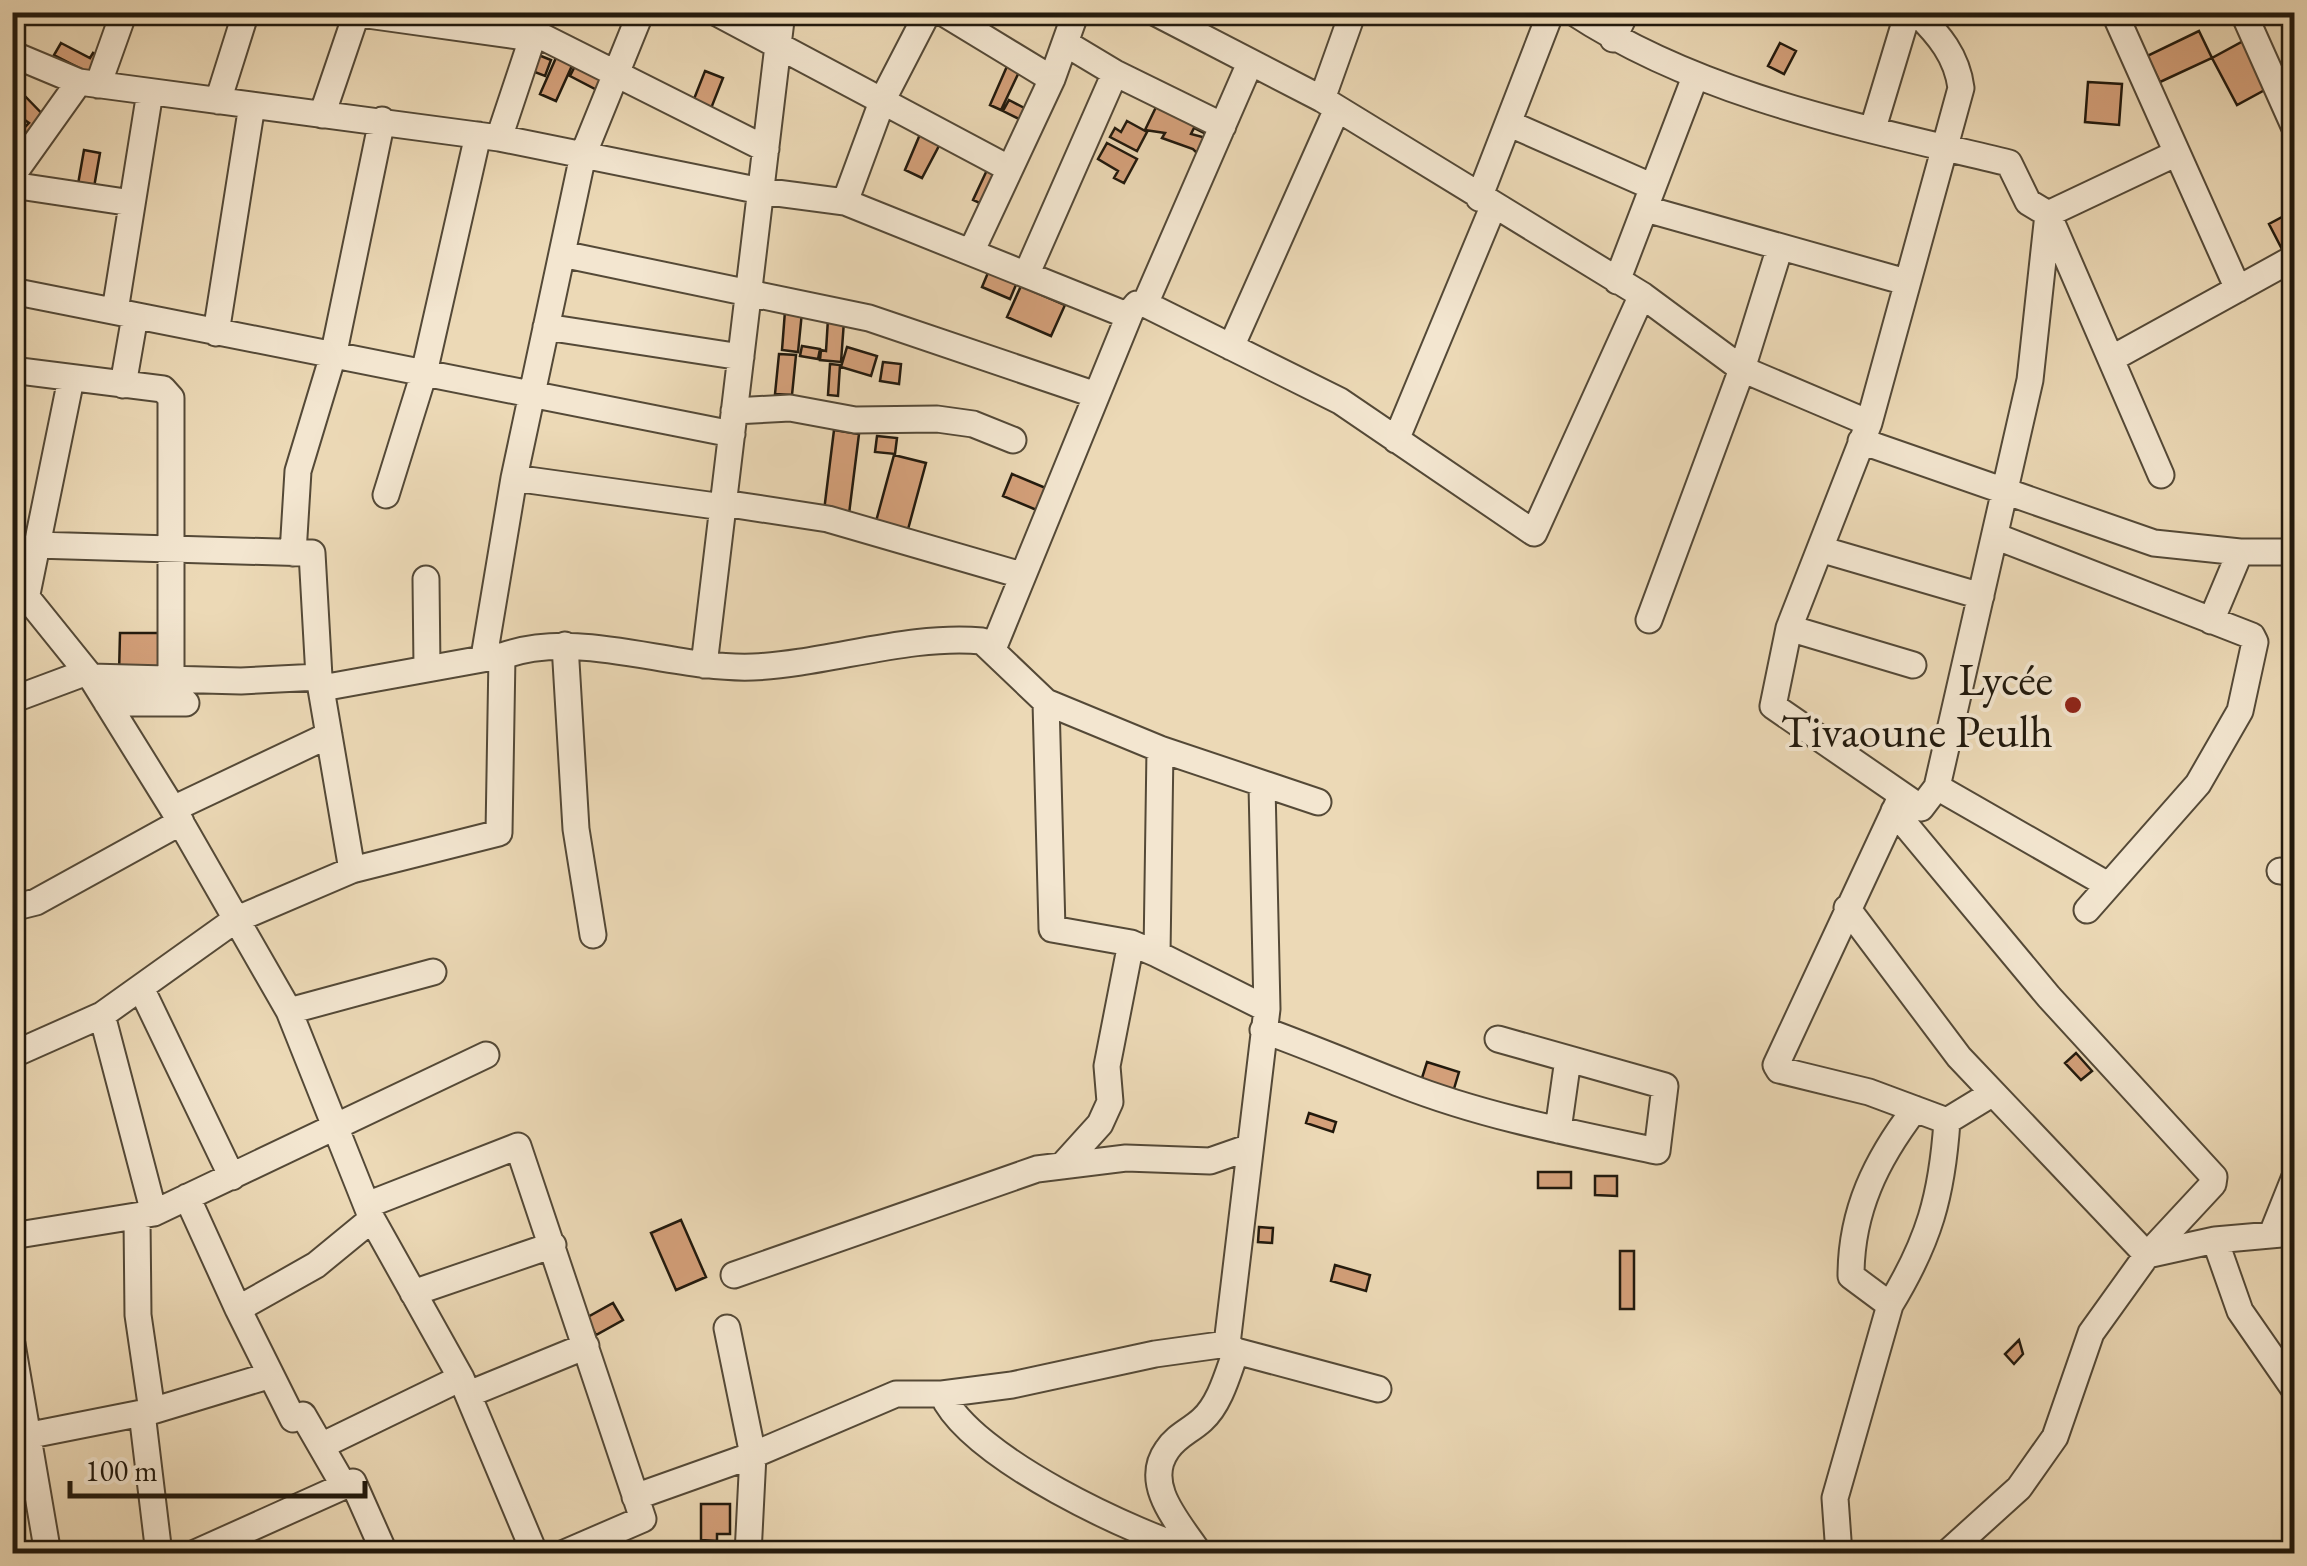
<svg xmlns="http://www.w3.org/2000/svg" width="2307" height="1566" viewBox="0 0 2307 1566" font-family="'EB Garamond',serif">
<style>
.building{fill:#d4a07a;stroke:#21190d;stroke-width:2.5}
.lines{fill:none;stroke-linecap:round;stroke-linejoin:round}
.street-casing{stroke:#544937;stroke-width:29}
.street{stroke:#f3e6d0;stroke-width:25}
.poi-dot{fill:#8f2418;stroke:#f3e6d0;stroke-width:4}
.labels{text-anchor:middle;stroke-width:8;stroke-linejoin:round;paint-order:stroke}
.poi-label{font-size:45px;fill:#21190d;stroke:#f3e6d0;text-anchor:end}
</style>
<rect width="100%" height="100%" fill="#ecd9b6"/>
<filter id="stains"><feTurbulence type="fractalNoise" baseFrequency=".002" numOctaves="4"/><feColorMatrix values="0 0 0 0 .2 0 0 0 0 .09 0 0 0 0 .02 0 0 0 .5 -.17"/></filter>
<radialGradient id="worn" r=".72"><stop offset=".6" stop-color="#630" stop-opacity="0"/><stop offset="1" stop-color="#630" stop-opacity=".3"/></radialGradient>
<!-- building -->
<path class="building" d="M2199,31l13,27 -52,24 -13,-26z
M2247,39l25,47 -35,19 -25,-47z
M61,43l29,15 3,-5 6,3 -6,19 -39,-20z
M1780,43l16,8 -12,23 -16,-8z
M559,51l16,8 -19,42 -16,-7z
M536,54l15,6 -6,16 -13,-5z
M577,62l27,14 -7,14 -27,-14z
M1008,64l12,6 -19,40 -11,-5z
M705,71l18,7 -13,33 -18,-7z
M2088,82l34,2 -3,41 -34,-3z
M22,93l29,30 -17,18 -12,-11 7,-7 -17,-12v-9z
M1009,100l21,11 -5,11 -22,-11z
M1158,103l55,27 -3,6 -16,-8 -3,6 19,5 -9,18 -8,-8 -31,-11 3,-5 -20,-3z
M1127,121l20,11 -10,19 -27,-14 5,-9 6,4z
M921,132l20,10 -19,36 -17,-8z
M1107,143l30,16 -13,24 -10,-5 4,-7 -20,-12z
M84,150l16,3 -7,40 -16,-3z
M987,170l11,4 -14,31 -11,-5z
M2284,216l10,19v15l-9,5 -16,-31z
M990,268l28,12 -8,19 -28,-12z
M1021,286l44,19 -14,31 -44,-19z
M785,311l17,1 -4,40 -16,-2z
M828,319l16,2 -3,41 -21,-2 1,-10 5,1z
M802,346l18,3 -2,10 -18,-3z
M847,347l30,9 -6,20 -30,-9z
M779,354l17,1 -4,40 -17,-1z
M883,362l18,2 -2,20 -19,-3z
M830,364l10,1 -2,31 -10,-1z
M834,430l25,4 -10,80 -25,-3z
M877,436l20,2 -2,16 -20,-2z
M894,455l32,8 -19,70 -32,-8z
M1012,474l36,15 -9,22 -36,-15z
M120,633h45l-1,41h-45z
M2076,1053l16,18 -11,9 -16,-17z
M1427,1062l32,10 -6,20 -32,-11z
M1309,1113l27,9 -3,10 -27,-9z
M1538,1172h33v16h-33z
M1595,1176h22v20l-22,-1z
M681,1220l25,57 -30,13 -25,-57z
M1259,1227l14,1 -1,15 -14,-1z
M1620,1251h14v58h-14z
M1335,1265l35,10 -4,16 -35,-10z
M613,1303l10,17 -27,15 -10,-17z
M2019,1340l4,14 -9,10 -9,-10z
M701,1504h29v30h-13v7l-16,-1z"/>
<g class="lines">
<!-- street casing -->
<g class="street-casing">
<path id="street" d="M346,12l186,26
M715,12l295,157
M942,12l110,67
M1154,12l168,87 320,196 100,74 127,54
M1573,12c129,85 288,115 436,151l19,39 20,12 113,261
M1916,12c23,23 41,44 45,76l-92,335 -80,205 -16,78 148,102 16,-21 93,-407 18,-166
M2114,12l124,277
M2243,12l51,114
M533,32l233,117
M1613,39l13,-27
M1065,43l50,30 108,53
M12,54l67,28 420,56 262,53 84,11 284,114
M98,85l26,-73
M1322,99l31,-87
M218,101l28,-89
M322,115l35,-103
M1508,123l145,64
M1873,128l35,-116
M499,138l42,-126
M12,176l67,-94
M12,185l120,18
M1479,198l72,-186
M845,202l38,-103 45,-87
M1646,209l260,73
M2048,214l129,-61
M972,250l80,-171 24,-67
M562,254l307,64 227,77
M1027,273l88,-200
M1617,281l78,-204
M12,291l720,143
M1145,304l195,97 194,132 108,-238
M115,311l35,-219
M546,327l195,30
M216,333l36,-228
M1231,347l106,-238
M2111,359l183,-101
M12,370l151,19 8,9v281
M123,385l12,-69
M734,411l56,-3 65,12 82,-1 36,5 40,16
M1396,440l97,-233
M1861,441l293,102 86,9h54
M514,478l209,29
M386,495l38,-122 54,-238
M723,503l105,16 193,56
M1995,536l257,100 3,6 -15,69 -42,73 -111,126
M35,545l277,8 7,124 33,193
M1820,549l161,47
M293,553l5,-82 36,-119 48,-232
M12,579l79,98 82,132 116,202 83,208 89,159 74,176
M426,579l1,89
M27,594l44,-215
M1649,620l93,-251 38,-122
M2211,621l29,-69
M1789,628l124,37
M565,645l11,184 17,106
M993,649l138,-338 6,-7h8l105,-241
M484,657l30,-179 69,-323 58,-143
M704,665l78,-653
M91,677l150,4 78,-4
M322,688l177,-32
M12,700l75,-28
M1046,702l6,227 79,14 26,11
M107,703h79
M1160,749l-3,205 110,55
M1937,787l171,98
M1900,799l-124,266 3,5 90,22 78,29
M173,809l156,-74
M1894,811l155,186 165,180 -1,7 -66,71 -56,78 -36,104 -36,51 -73,66
M2280,871l14,2
M12,908l24,-6 145,-80
M1847,908l112,149 188,198 68,-15
M141,988l91,189
M289,1011l144,-39
M102,1015l52,198
M1263,1030c47,17 92,36 138,54 81,32 170,49 256,67l8,-65 -167,-47
M12,1055l90,-40 133,-95 117,-50 147,-37 3,-177c80,-28 168,14 251,11 73,-3 156,-33 229,-26l64,61 114,47 158,53
M1947,1121l46,-28
M1558,1130l10,-71
M1062,1166l38,-42 10,-22 -3,-36 24,-123
M187,1197l51,112 78,-44 56,-46
M367,1205l151,-59 125,373 -81,35
M137,1219l1,96 14,96
M2294,1233l-79,7 25,71 54,78
M2272,1234l22,-55
M12,1236l142,-23 332,-158
M734,1275l303,-106 89,-11 84,3 40,-14
M413,1293l140,-48
M1890,1305c39,-64 52,-109 57,-184
M238,1309l55,110 10,-4 41,71
M727,1328l26,127 -5,99
M12,1344l36,210
M1227,1344l40,-335 -5,-223
M469,1394l117,-48
M942,1394c28,64 194,141 261,160
M142,1413l17,141
M26,1436l126,-25 119,-36
M321,1446l140,-68
M635,1497l118,-42 143,-61h46l70,-9 143,-31 72,-10 9,7 142,38
M1199,1553c-19,-29 -57,-68 -32,-103 9,-14 23,-19 35,-30 18,-16 26,-47 34,-69
M193,1554l160,-72 32,72
M1839,1554l-4,-56 55,-193 -39,-29c0,-65 25,-116 64,-167"/>
</g>
<!-- street -->
<use href="#street" class="street"/>
</g>
<!-- markers -->
<circle class="poi-dot" cx="2073" cy="705" r="10"/>
<g class="labels">
<!-- poi labels -->
<g class="poi-label">
<text x="2053" y="695">Lycée<tspan x="2053" dy="52">Tivaoune Peulh</tspan></text>
</g>
</g>
<!-- margin -->
<rect width="2307" height="1566" fill="none" stroke="#ecd9b6" stroke-width="50"/>
<rect x="15" y="15" width="2277" height="1536" fill="none" stroke="#21190d" stroke-width="5"/>
<rect x="25" y="25" width="2257" height="1516" fill="none" stroke="#21190d" stroke-width="2.5"/>
<!-- scale -->
<path d="M70 1481v15h295v-15" fill="none" stroke="#21190d" stroke-width="5"/>
<text x="85" y="1481" font-size="30" fill="#21190d" stroke="#f3e6d0" stroke-width="8" paint-order="stroke">100 m</text>
<rect width="100%" height="100%" filter="url(#stains)"/>
<rect width="100%" height="100%" fill="url(#worn)"/>
</svg>
